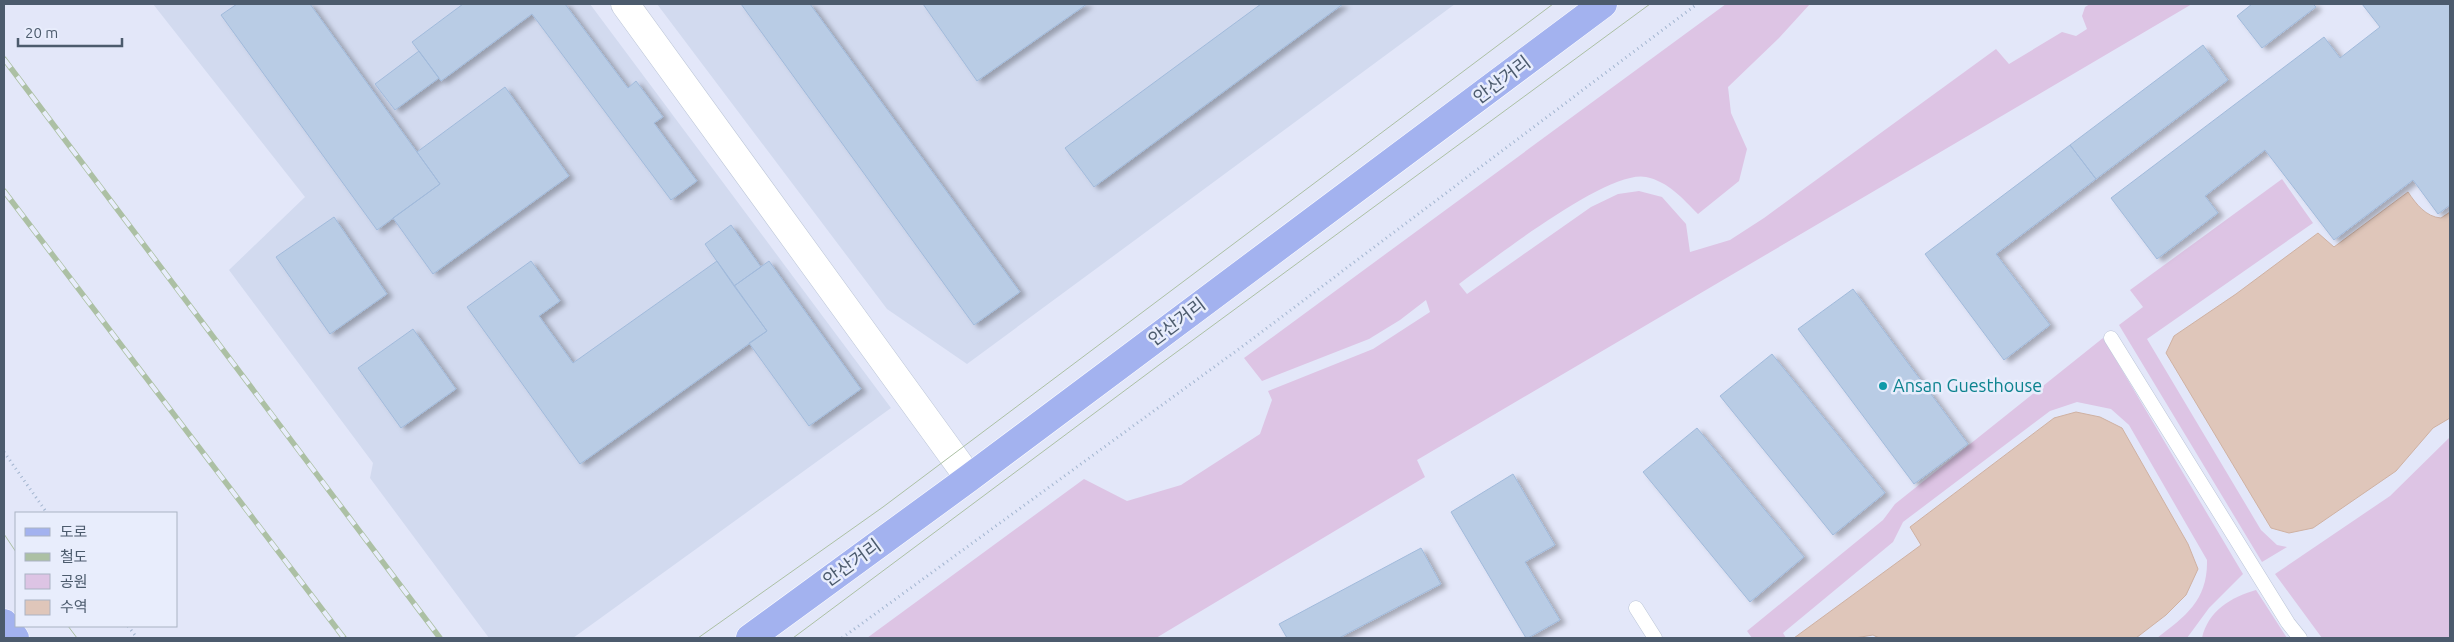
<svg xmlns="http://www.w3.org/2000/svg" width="2454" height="642" viewBox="0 0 2454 642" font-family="Ubuntu,'Noto Sans KR',sans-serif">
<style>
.residential{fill:#d2daef}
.green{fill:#ddc4e4}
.water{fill:#dfc6ba;stroke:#cfb1a2}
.building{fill:#b9cce5;stroke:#a1badb;filter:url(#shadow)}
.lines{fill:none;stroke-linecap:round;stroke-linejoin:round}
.service-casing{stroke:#bbc5d7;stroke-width:15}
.tertiary-casing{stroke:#bbc5d7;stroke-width:29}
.primary-casing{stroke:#fff;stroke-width:29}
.path{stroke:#a2b5cf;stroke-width:3;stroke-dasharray:1 4;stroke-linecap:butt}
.service{stroke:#fff;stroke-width:14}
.tertiary{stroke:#fff;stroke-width:28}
.primary{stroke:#a3b2ef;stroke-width:28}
.tram{stroke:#acc0a4;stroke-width:1}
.rail-casing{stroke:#acc0a4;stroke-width:5.5}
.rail{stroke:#e8edfc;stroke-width:4;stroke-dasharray:11;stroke-linecap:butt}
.culture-dot{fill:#0f9aa8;stroke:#e8edfc;stroke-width:2}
.labels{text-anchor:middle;stroke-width:5;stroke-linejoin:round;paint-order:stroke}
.street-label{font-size:18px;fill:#4c5b6d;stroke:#e8edfc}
.culture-label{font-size:18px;fill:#0d838f;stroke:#e8edfc;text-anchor:start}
</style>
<defs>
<filter id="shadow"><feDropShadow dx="5.5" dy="3" stdDeviation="2.5" flood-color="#0004"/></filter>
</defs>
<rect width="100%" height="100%" fill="#e3e7f9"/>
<!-- residential -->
<path class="residential" d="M153,4h437l301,404 -318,230h-84l-119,-160 3,-15 -144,-193 76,-73z
M657,4h798l-488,360 -80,-55z"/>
<!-- green -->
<path class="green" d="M1726,4h84l-31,34 -51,49 3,26 16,36 -8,32 -41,33c-16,-16 -29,-32 -52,-37 -37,-8 -150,80 -183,104l-4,3 8,10 124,-87 27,-13 21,-3 23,6 24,27 4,28 40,-12 34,-22 232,-169 13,15 53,-32 14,4 11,-7 -5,-13 3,-9 5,-3h102l-775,456 8,17 -269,161h-289l217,-159 43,22 54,-16 79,-51 12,-34 -4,-9 105,-42 57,-37 -4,-12 -26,20 -31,19 -107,42 -18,-23z
M2282,179l31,44 -166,116 114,191 16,15 10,2 -25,15 -143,-237 24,-18 -13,-17z
M2103,338l140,236 -34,34 -22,30h-30c29,-22 51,-38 50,-78l-78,-135 -18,-16 -34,-7 -27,9 -147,111 -10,20 -110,91 3,5h-34l-5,-7 136,-111 12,-16z
M2450,437v201h-128l-47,-64 115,-78z
M2256,590l31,48h-85c6,-27 29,-41 54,-48z"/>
<!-- water -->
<path class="water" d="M2408,192c8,12 18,25 33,26l9,-6v206l-17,10 -37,43 -83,57 -24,5 -18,-5 -105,-175 8,-17 62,-42 82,-61 16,14z
M2076,412l24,5 22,11 66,116 10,25 -12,26 -20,20 -30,23h-257l-6,-3 -18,3h-61l127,-93 -11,-18 144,-109z"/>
<!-- building -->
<path class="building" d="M237,4h73l130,180 -63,46 -156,-215z
M463,4h102l63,84 8,-7 27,36 -9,6 43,58 -26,19 -139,-186 -91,67 -29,-39z
M741,4h69l210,288 -46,33z
M923,4h164l-110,77z
M1261,4h82l-249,183 -29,-39z
M2252,4h61l3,3 -54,41 -25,-32z
M2362,4h88v201l-12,9 -25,-34 -79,60 -69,-90 -60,46 13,17 -61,46 -46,-61 213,-161 16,21 40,-31z
M2203,45l25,35 -132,99 -26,-34z
M419,51l20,27 -44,32 -20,-26z
M505,87l64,89 -136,98 -40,-56 47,-34 -23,-32z
M2070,145l26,34 -100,75 54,71 -46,35 -79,-106z
M334,217l53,77 -57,40 -54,-77z
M731,225l30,42 -27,19 -29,-42z
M531,261l29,40 -21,15 34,47 144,-102 50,70 -187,133 -113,-157z
M769,261l92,128 -52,37 -60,-83 18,-12 -33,-45z
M1853,289l115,155 -54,40 -116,-155z
M413,329l43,60 -55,39 -43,-60z
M1772,354l113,139 -52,42 -113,-139z
M1697,428l107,129 -54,45 -107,-130z
M1513,474l42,71 -30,17 35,58 -32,18h-2l-75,-126z
M1421,548l20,36 -102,54h-52l-8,-14z"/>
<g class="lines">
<!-- service casing -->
<g class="service-casing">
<path id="service" d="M2111,338l177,285 12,15
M1636,608l19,30"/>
</g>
<!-- tertiary casing -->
<g class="tertiary-casing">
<path id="tertiary" d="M625,4l344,474"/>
</g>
<!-- primary casing -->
<g class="primary-casing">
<path id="primary" d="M4,623l11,15
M750,638l219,-160 634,-474"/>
</g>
<!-- path -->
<path class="path" d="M4,452l43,61
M128,626l9,12
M842,638l401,-292 454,-342"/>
<!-- service -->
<use href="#service" class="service"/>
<!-- tertiary -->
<use href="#tertiary" class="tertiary"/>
<!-- primary -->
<use href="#primary" class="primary"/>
<!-- tram -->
<path class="tram" d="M4,534l12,18
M68,626l9,12
M698,638l185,-131 670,-503
M793,638l366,-273 491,-361"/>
<!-- rail casing -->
<g class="rail-casing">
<path id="rail" d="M4,59l436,579
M4,191l340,447"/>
</g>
<!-- rail -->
<use href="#rail" class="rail"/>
</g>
<!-- markers -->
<circle class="culture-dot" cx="1883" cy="386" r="5"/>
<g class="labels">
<!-- street labels -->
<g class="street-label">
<text transform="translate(1502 80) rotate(-37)" y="6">안산거리</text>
<text transform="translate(1177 322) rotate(-37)" y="6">안산거리</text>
<text transform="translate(852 563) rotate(-36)" y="6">안산거리</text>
</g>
<!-- culture labels -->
<g class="culture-label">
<text x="1893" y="392">Ansan Guesthouse</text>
</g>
</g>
<!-- border -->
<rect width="2454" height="642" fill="none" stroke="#4c5b6d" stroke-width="10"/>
<!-- legend -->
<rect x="15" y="512" width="162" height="115" fill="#e8edfc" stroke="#aab3c3"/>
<rect x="25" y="528" width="25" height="8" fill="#a3b2ef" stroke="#aab3c3"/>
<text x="60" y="537" font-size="15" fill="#4c5b6d">도로</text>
<rect x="25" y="553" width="25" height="8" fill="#acc0a4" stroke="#aab3c3"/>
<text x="60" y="562" font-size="15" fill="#4c5b6d">철도</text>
<rect x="25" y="574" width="25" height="15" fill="#ddc4e4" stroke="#aab3c3"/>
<text x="60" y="587" font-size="15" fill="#4c5b6d">공원</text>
<rect x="25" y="600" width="25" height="15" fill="#dfc6ba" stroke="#aab3c3"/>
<text x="60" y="612" font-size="15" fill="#4c5b6d">수역</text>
<!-- scale -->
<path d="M18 38v8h104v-8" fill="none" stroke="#4c5b6d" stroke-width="2.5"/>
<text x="25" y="38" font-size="15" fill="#4c5b6d" stroke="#e8edfc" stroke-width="4" paint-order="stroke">20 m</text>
</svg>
